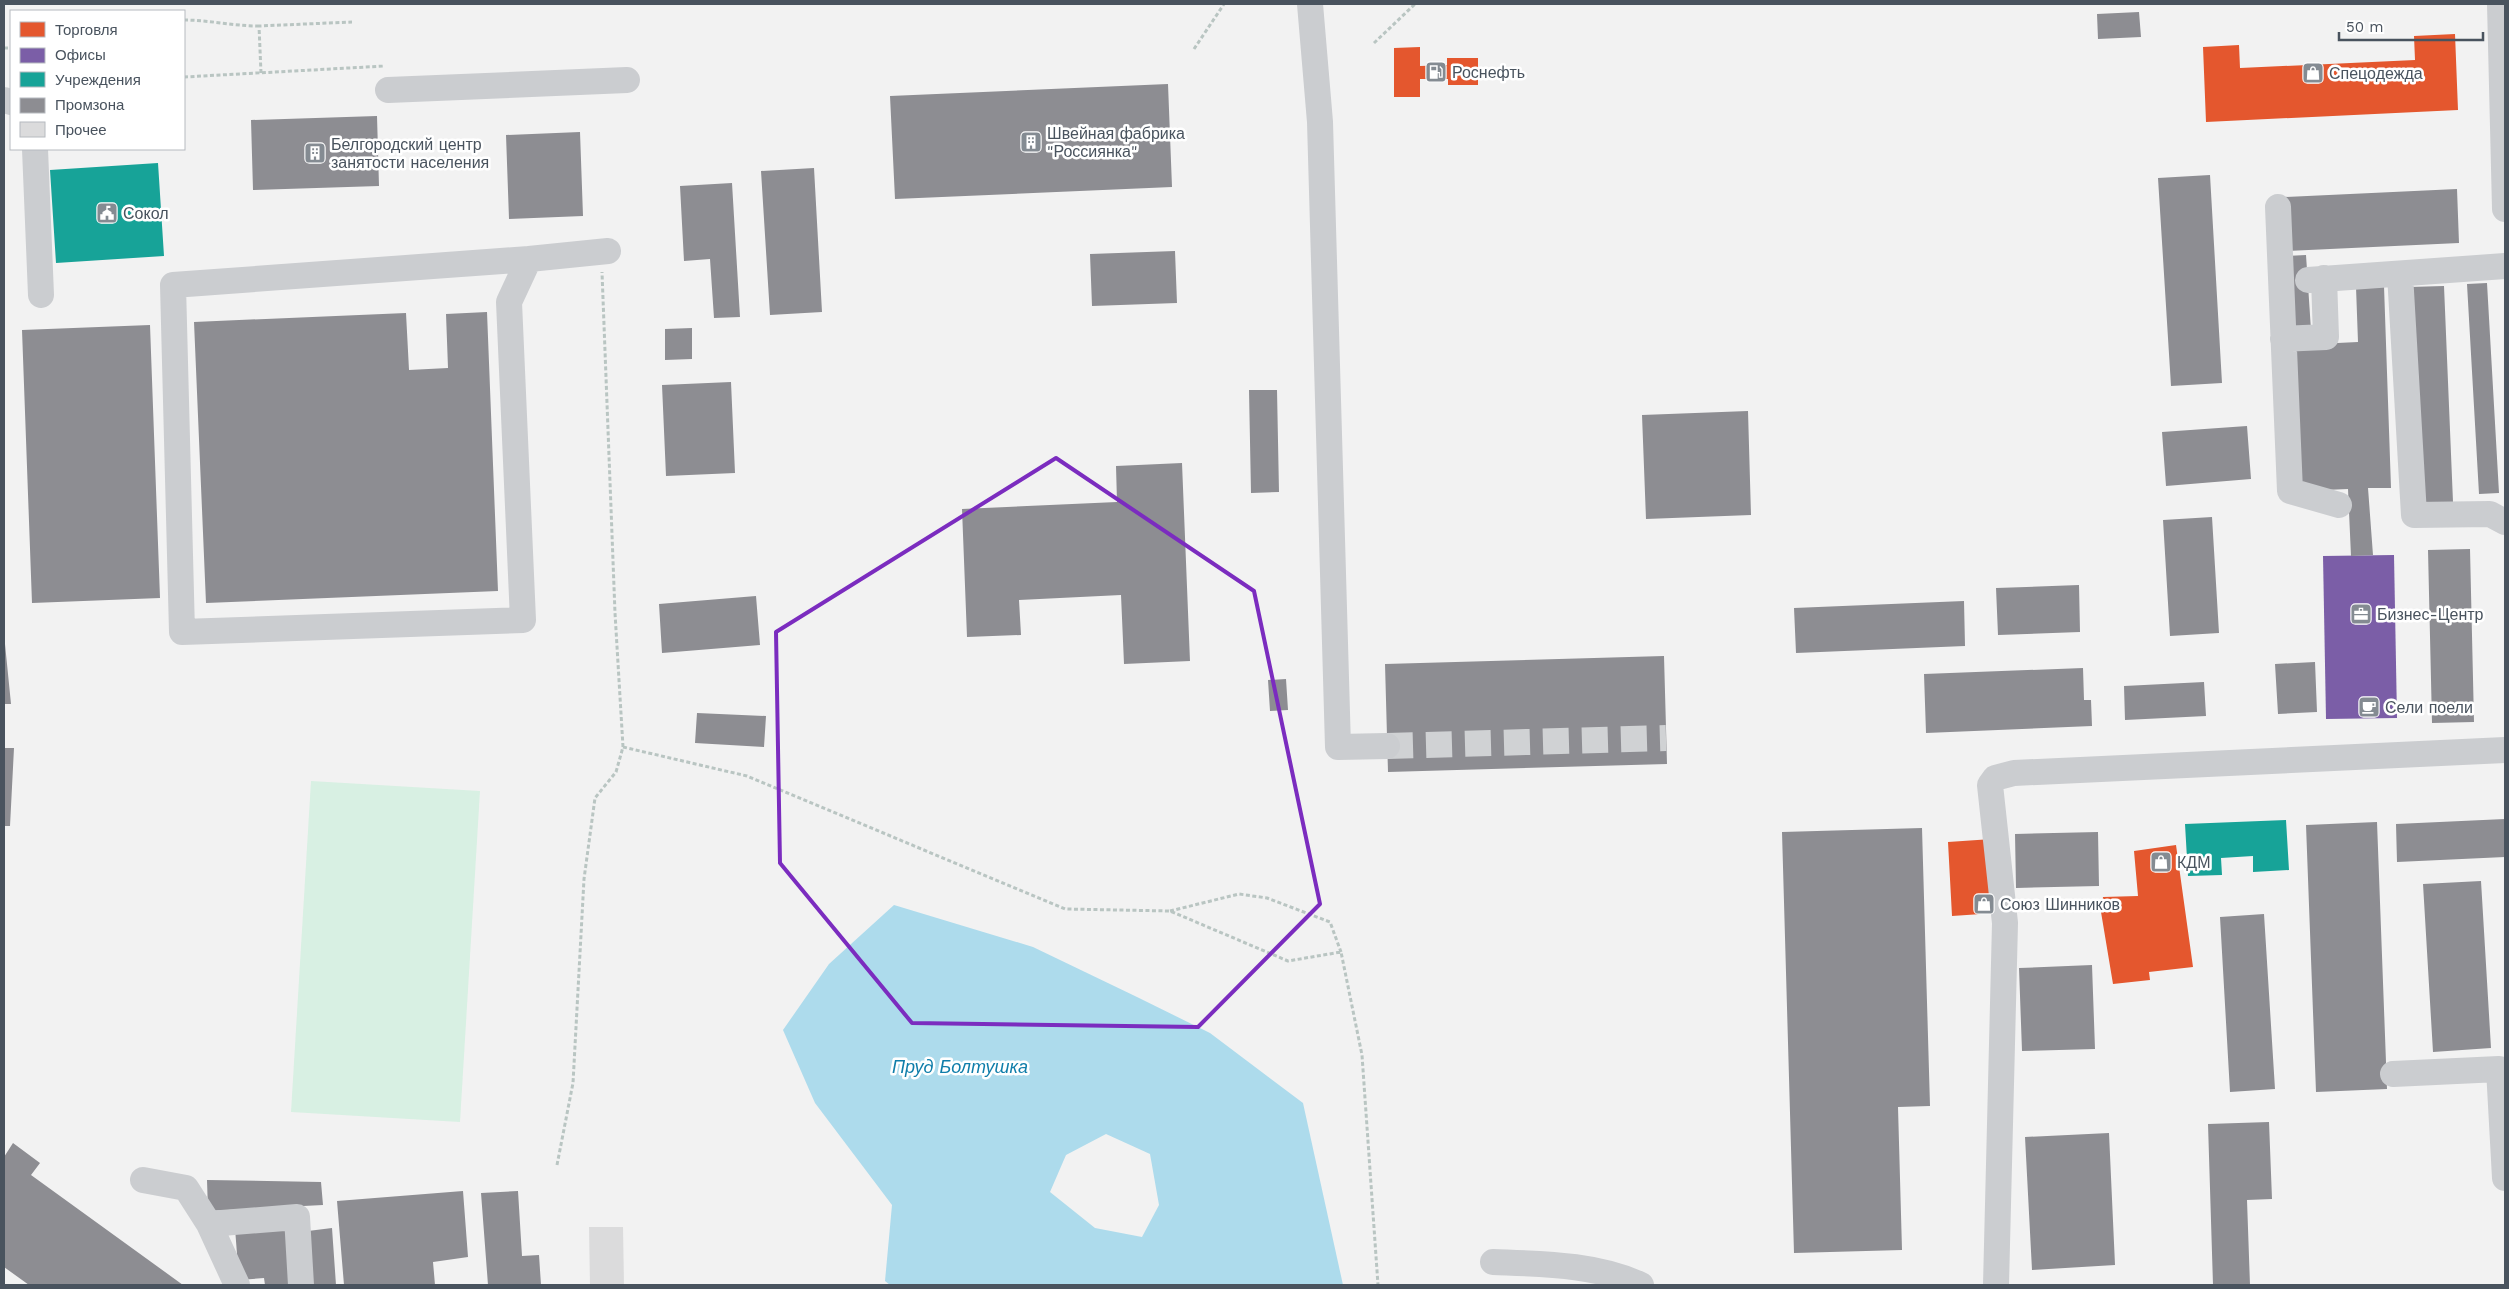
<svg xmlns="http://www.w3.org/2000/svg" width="2509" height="1289" viewBox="0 0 2509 1289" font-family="'Work Sans',sans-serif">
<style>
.green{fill:#d8f0e3}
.water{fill:#addbec;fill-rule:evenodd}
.shops{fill:#e4572e}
.offices{fill:#7b5ea7}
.public{fill:#17a398}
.industry{fill:#8d8d92}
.building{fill:#dbdbdc}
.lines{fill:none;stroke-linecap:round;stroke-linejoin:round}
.minor-tunnel{stroke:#d0d2d4;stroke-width:26;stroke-dasharray:26 13;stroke-linecap:butt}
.path{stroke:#b9c5c2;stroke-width:3;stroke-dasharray:4 2.5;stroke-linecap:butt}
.minor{stroke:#cbcdd0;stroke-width:26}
.marked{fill:none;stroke:#7b2cbf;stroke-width:4;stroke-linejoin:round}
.labels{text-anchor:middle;stroke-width:5;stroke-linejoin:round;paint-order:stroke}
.poi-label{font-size:16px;fill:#49535e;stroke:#fff;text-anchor:start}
.water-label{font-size:18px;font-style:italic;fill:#107eaa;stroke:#fff}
</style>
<rect width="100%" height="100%" fill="#f2f2f2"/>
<!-- green -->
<path class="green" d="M311,781l169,10 -20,331 -169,-10z"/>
<!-- water -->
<path class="water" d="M894,905l139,42 104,50 73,36 93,70 40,182h-453l-5,-4 7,-76 -77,-102 -32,-73 46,-66zM1106,1134l44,20 9,51 -17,32 -47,-9 -45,-36 16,-37z"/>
<!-- shops -->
<path class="shops" d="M2455,34l3,76 -252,12 -3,-75 36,-2 1,23 175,-8 -1,-24z
M1420,47v19l27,-1v-7h31v27h-30v-6h-28v18h-26v-49z
M1992,839l4,74 -44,3 -4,-74z
M2176,845l17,122 -44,5 1,8 -37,4 -12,-72 2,-15 35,-1 -4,-45z"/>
<!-- offices -->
<path class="offices" d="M2394,555l3,163 -71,1 -3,-163z"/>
<!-- public -->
<path class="public" d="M158,163l6,93 -108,7 -6,-93z
M2286,820l3,50 -36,2v-16l-32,2 1,17 -34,1 -3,-52z"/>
<!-- industry -->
<path class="industry" d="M2139,12l2,25 -43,2 -1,-25z
M1168,84l4,103 -277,12 -5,-103z
M377,116l2,70 -126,4 -2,-70z
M580,132l3,84 -74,3 -3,-84z
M814,168l8,144 -52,3 -9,-144z
M2210,175l12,208 -51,3 -13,-208z
M732,183l8,134 -26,1 -4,-59 -26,2 -4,-75z
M2457,189l2,54 -172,8 -3,-54z
M1175,251l2,52 -85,3 -2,-52z
M2306,255l5,75 -20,1 -5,-75z
M2487,283l12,210 -20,1 -12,-210z
M2384,286l7,202h-23l5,67 -22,1 -3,-67 -47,2 -5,-146 62,-3 -2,-55z
M2444,286l9,216 -36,2 -8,-217z
M487,312l11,279 -292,12 -12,-281 212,-9 3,57 39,-2 -2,-54z
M150,325l10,273 -128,5 -10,-273z
M692,328v31l-27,1v-31z
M731,382l4,91 -69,3 -4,-91z
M1249,390h28l2,102 -28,1z
M1748,411l3,104 -105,4 -4,-104z
M2247,426l4,53 -85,7 -4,-54z
M1182,463l8,198 -66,3 -3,-69 -102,5 2,35 -54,2 -5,-128 155,-7 -1,-36z
M2212,517l7,116 -49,3 -7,-116z
M2470,549l4,173 -42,1 -4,-173z
M2079,585l1,47 -82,3 -2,-47z
M756,596l4,49 -98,8 -3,-49z
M1964,601l1,45 -169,7 -2,-45z
M4,634l7,70h-7z
M1664,656l3,108 -279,8 -3,-108z
M2315,662l2,50 -39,2 -3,-50z
M2083,668l1,32h7l1,26 -166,7 -2,-59z
M1286,679l2,31 -18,1 -2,-31z
M2204,682l2,34 -81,4 -1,-34z
M697,713l69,3 -2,31 -69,-4z
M4,748h10l-4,78h-6z
M2505,819v38l-108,5 -1,-38z
M2377,822l10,267 -71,3 -10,-267z
M1922,828l8,278 -32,1 4,143 -108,3 -12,-421z
M2098,832l1,54 -83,2 -1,-54z
M2481,881l10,167 -58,4 -10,-168z
M2264,914l11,175 -45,3 -10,-175z
M2092,965l3,84 -73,2 -3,-83z
M2269,1122l3,77 -25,1 3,85h-37l-5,-161z
M2109,1133l6,132 -83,5 -7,-133z
M13,1143l27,20 -9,12 152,110h-154l-25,-18v-110z
M207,1180l114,2 2,23 -115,6z
M463,1191l5,66 -35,5 2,23h-91l-7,-84z
M518,1191l4,65 17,-1 2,30h-53l-7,-92z
M289,1224l4,61h-28l-1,-7 -25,2 -4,-52z
M332,1228l4,57h-25l-3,-54z"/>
<!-- building -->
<path class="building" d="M589,1227h34l1,58h-34z"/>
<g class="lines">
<!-- minor-tunnel -->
<path class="minor-tunnel" d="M1387,746l279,-8"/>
<!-- path -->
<path class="path" d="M184,20c25,0 49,6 75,6
M1374,43l41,-39
M4,48h7
M1194,49l30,-45
M261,73l-2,-47 93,-4
M184,77l201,-11
M623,747l124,29 318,133 105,2 118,50 53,-9 21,103 16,230
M1170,911l69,-17 28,4 63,24 11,30
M557,1165l16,-82 11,-204 11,-81 21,-26 7,-25 -8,-134 -13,-341"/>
<!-- minor -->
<path class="minor" d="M1310,4l10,118 18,625 49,-1
M2500,4l5,205
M388,90l239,-10
M4,100l7,2
M35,149l6,146
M2278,207l12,284 49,14
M529,259l-356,26 9,347 341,-12 -14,-318 20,-43 79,-8
M2400,274l14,241 76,-1 15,8
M2308,280l197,-14
M2283,339l43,-2 -2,-59
M2393,1074l106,-5 6,109
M143,1180l43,8 23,36 28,61
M209,1224l88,-7 4,68
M1493,1262c49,2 103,2 148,23
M1996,1285l9,-362 -15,-138 5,-7 19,-5 491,-23"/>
</g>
<!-- marked area -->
<path class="marked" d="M1056,458l198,133 66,313 -122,123 -286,-4 -132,-160 -4,-231z"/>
<!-- icons -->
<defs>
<g id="fuel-square" transform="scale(1.125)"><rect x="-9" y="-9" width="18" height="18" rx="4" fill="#848b92" stroke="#fff"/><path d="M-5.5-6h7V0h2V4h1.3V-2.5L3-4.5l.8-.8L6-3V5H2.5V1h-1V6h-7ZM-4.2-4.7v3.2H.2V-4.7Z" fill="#fff"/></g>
<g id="shop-square" transform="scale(1.125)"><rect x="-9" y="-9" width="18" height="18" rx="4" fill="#848b92" stroke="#fff"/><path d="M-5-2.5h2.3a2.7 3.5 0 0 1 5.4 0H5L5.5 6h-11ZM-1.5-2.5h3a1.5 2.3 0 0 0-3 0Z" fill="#fff"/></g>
<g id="building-square" transform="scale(1.125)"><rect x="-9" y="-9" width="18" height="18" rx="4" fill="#848b92" stroke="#fff"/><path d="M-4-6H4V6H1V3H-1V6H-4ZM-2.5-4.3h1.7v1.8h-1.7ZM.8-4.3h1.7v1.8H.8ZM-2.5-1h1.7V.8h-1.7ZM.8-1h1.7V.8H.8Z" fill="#fff"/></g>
<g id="civic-square" transform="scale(1.125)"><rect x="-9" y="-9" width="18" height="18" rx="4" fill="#848b92" stroke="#fff"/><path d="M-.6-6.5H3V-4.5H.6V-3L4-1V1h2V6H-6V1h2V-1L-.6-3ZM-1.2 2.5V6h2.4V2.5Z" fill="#fff"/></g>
<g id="office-square" transform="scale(1.125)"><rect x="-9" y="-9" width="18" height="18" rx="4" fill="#848b92" stroke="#fff"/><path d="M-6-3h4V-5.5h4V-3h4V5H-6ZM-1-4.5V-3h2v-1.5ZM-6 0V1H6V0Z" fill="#fff"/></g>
<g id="cafe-square" transform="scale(1.125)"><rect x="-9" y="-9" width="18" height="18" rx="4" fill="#848b92" stroke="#fff"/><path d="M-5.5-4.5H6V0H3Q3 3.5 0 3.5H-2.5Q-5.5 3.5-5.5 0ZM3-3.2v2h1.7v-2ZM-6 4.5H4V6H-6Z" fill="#fff"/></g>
</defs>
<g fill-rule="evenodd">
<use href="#fuel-square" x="1436" y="72"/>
<use href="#shop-square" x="2313" y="73"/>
<use href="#building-square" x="1031" y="142"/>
<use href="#building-square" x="315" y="153"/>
<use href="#civic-square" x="107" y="213"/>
<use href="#office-square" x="2361" y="614"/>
<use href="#cafe-square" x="2369" y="707"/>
<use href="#shop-square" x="2161" y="862"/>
<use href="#shop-square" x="1984" y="904"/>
</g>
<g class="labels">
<!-- poi labels -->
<g class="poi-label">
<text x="1452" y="78">Роснефть</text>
<text x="2329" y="79">Спецодежда</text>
<text x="1047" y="139">Швейная фабрика<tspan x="1047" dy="18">"Россиянка"</tspan></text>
<text x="331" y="150">Белгородский центр<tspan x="331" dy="18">занятости населения</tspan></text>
<text x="123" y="219">Сокол</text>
<text x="2377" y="620">Бизнес-Центр</text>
<text x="2385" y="713">Сели поели</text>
<text x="2177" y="868">КДМ</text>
<text x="2000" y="910">Союз Шинников</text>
</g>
<!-- water labels -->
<g class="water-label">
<text x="960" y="1073">Пруд Болтушка</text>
</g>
</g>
<!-- border -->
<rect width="2509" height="1289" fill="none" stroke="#49535e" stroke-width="10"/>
<!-- legend -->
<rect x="10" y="10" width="175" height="140" fill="#ffffff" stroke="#b6babf"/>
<rect x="20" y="22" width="25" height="15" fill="#e4572e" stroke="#b6babf"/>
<text x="55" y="35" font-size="15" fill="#49535e">Торговля</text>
<rect x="20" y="48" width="25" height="15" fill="#7b5ea7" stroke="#b6babf"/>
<text x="55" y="60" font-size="15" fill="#49535e">Офисы</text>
<rect x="20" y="72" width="25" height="15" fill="#17a398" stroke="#b6babf"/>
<text x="55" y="85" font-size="15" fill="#49535e">Учреждения</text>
<rect x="20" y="98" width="25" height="15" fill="#8d8d92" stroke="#b6babf"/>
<text x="55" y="110" font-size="15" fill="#49535e">Промзона</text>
<rect x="20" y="122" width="25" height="15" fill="#dbdbdc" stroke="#b6babf"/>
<text x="55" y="135" font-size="15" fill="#49535e">Прочее</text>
<!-- scale -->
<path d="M2339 32v8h144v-8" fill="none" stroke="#49535e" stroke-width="2.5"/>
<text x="2346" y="32" font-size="15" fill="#49535e" stroke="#ffffff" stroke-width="4" paint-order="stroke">50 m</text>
</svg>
